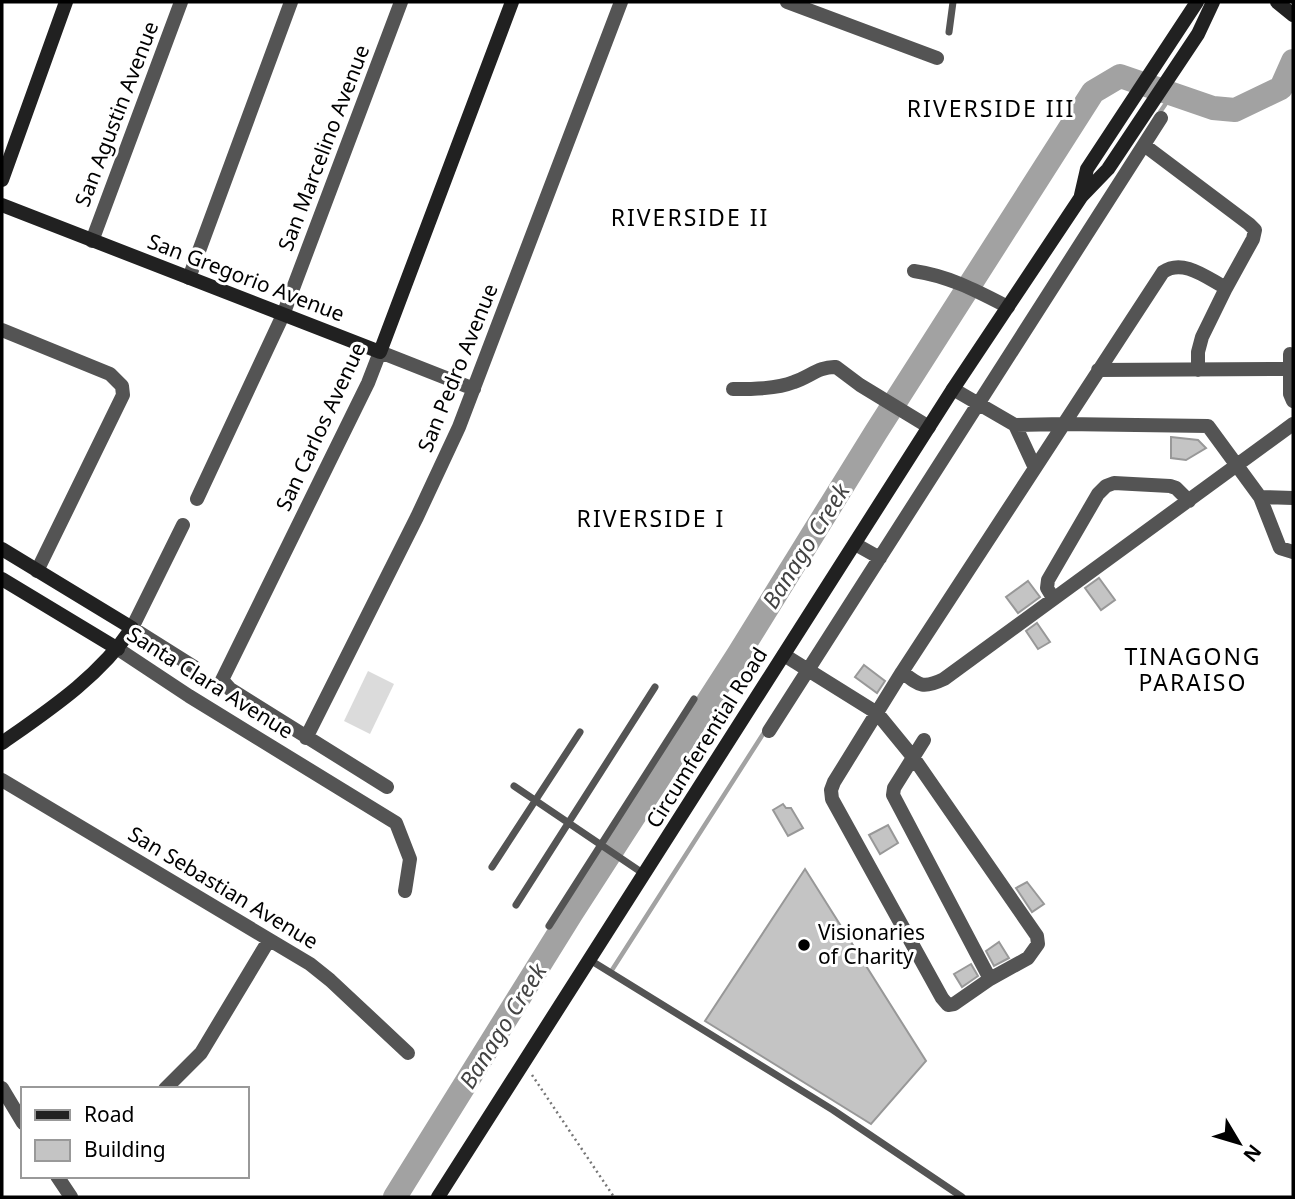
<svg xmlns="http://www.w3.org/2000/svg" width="1295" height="1199" viewBox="0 0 1295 1199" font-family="'Noto Sans',sans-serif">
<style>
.green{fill:#dbdbdb}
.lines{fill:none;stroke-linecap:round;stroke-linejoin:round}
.stream{stroke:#a2a2a2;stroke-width:4.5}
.river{stroke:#a2a2a2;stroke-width:24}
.building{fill:#c4c4c4;stroke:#989898;stroke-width:2}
.path{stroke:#767676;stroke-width:2.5;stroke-dasharray:2 3.5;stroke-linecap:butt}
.lane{stroke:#545454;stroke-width:7}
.street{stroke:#545454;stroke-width:14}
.secondary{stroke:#212121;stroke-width:14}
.poi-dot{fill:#000;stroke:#fff;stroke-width:2.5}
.labels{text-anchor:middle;stroke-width:6;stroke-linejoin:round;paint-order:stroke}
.street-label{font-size:21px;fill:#000;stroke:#fff}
.poi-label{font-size:21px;fill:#000;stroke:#fff;text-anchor:start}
.neighbourhood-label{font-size:23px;letter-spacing:2px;fill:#000;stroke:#fff}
.water-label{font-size:23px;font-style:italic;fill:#434343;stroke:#fff}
</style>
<rect width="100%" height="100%" fill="#fff"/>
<!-- green -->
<path class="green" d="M368,671l26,13 -24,50 -26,-13z"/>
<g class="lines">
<!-- stream -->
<path class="stream" d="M1158,115l15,-22
M612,970l153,-239"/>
<!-- river -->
<path class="river" d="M395,1197l176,-283 167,-259 138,-223 217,-340 27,-16 93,32 22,2 46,-22 12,-27"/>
</g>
<!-- building -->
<path class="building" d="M1171,437l27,3 8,8 -20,12 -15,-2z
M1099,578l16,22 -14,10 -16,-22z
M1028,581l12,16 -22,16 -12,-16z
M1037,623l13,19 -12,7 -12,-18z
M864,665l21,16 -8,12 -22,-16z
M783,804l3,4h5l12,20 -15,8 -15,-26z
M888,825l10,18 -18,11 -11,-19z
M805,869l121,192 -55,63 -166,-103z
M1027,882l17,22 -12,8 -16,-24z
M999,942l10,16 -15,8 -8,-15z
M971,964l7,12 -16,11 -8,-13z"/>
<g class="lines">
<!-- path -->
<path class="path" d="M532,1075l82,122"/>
<!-- lane -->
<path class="lane" d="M949,32l4,-30
M514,786l130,88
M492,867l88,-135
M516,905l139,-218
M549,926l145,-227
M590,960l243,150 129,87"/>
<!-- street -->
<path class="street" d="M787,2l150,56
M1144,145l105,79 6,6 -2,9 -27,49 -24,49 -4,15v18
M92,241l89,-239
M914,271c35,5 63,20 94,36
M189,278l102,-276
M2,330l108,44 12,12 1,9 -86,176
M1290,354v40l3,7
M1098,370l195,-1
M733,389c20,0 43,0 61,-7 15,-5 26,-16 42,-15l24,18 69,42
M953,389l62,36 49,-1 144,2 52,71 20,51 13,4
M1015,425l20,43
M1260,497l33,1
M197,499l86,-184 118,-313
M183,525l-51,103 62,39
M855,544l25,14
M1053,598l-6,-10 1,-8 50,-86 8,-8 8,-3 56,3 6,2 13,13
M118,649l71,47 207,127 14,36 -5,32
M784,655l93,58 36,44 124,179 1,8 -10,14 -38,21 -36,25 -6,1 -6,-7 -110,-199 -1,-9 3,-8 68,-110 261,-400c20,-14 44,6 63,16
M902,672c18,14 21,17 42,7l349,-255
M769,731l392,-613
M306,738l111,-221 42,-90 162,-425
M924,740l-30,48 -1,7 97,184
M2,780l308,184 20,16 78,73
M387,787l-157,-98 -8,-9 146,-297 12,-31 94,37
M2,1088l21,35
M165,1089l36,-36 68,-113
M57,1176l14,21"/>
<!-- secondary -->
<path class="secondary" d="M1277,2l16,13
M2,180l64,-178
M1081,195l6,-26 110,-167
M2,205l378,147 132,-350
M2,549l130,79c-33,49 -83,82 -130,115
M2,579l116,70
M438,1197l515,-808 128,-192 27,-28 90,-135 15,-32"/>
</g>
<!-- markers -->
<circle class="poi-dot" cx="804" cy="945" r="7"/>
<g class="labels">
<!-- street labels -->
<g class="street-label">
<text transform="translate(117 114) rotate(-69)" y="7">San Agustin Avenue</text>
<text transform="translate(324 148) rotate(-69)" y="7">San Marcelino Avenue</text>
<text transform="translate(246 278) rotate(21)" y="7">San Gregorio Avenue</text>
<text transform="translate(458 368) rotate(-68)" y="7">San Pedro Avenue</text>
<text transform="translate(321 427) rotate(-65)" y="7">San Carlos Avenue</text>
<text transform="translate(210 683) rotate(32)" y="7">Santa Clara Avenue</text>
<text transform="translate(707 738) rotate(-58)" y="7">Circumferential Road</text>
<text transform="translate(223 888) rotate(31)" y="7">San Sebastian Avenue</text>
</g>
<!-- poi labels -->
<g class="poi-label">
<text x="818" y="940">Visionaries<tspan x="818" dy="24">of Charity</tspan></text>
</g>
<!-- neighbourhood labels -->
<g class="neighbourhood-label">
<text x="991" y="117">RIVERSIDE III</text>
<text x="690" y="226">RIVERSIDE II</text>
<text x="651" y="527">RIVERSIDE I</text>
<text x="1193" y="665">TINAGONG<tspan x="1193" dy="26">PARAISO</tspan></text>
</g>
<!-- water labels -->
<g class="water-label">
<text transform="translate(806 546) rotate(-58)" y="8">Banago Creek</text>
<text transform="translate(503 1026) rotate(-58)" y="8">Banago Creek</text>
</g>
</g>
<!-- border -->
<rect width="1295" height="1199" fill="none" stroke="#000000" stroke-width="7"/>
<!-- legend -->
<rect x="21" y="1087" width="228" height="91" fill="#ffffff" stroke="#999999" stroke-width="2"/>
<rect x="35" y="1110" width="35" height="10" fill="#212121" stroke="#999999" stroke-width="2"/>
<text x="84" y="1122" font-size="21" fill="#000000">Road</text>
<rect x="35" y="1140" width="35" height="21" fill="#c4c4c4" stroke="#999999" stroke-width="2"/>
<text x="84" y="1157" font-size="21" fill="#000000">Building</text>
<!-- north arrow -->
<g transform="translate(1239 1143) rotate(128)" stroke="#ffffff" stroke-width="5" paint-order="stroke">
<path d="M0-5L12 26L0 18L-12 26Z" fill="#000000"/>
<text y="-10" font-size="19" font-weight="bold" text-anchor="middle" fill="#000000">N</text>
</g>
</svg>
